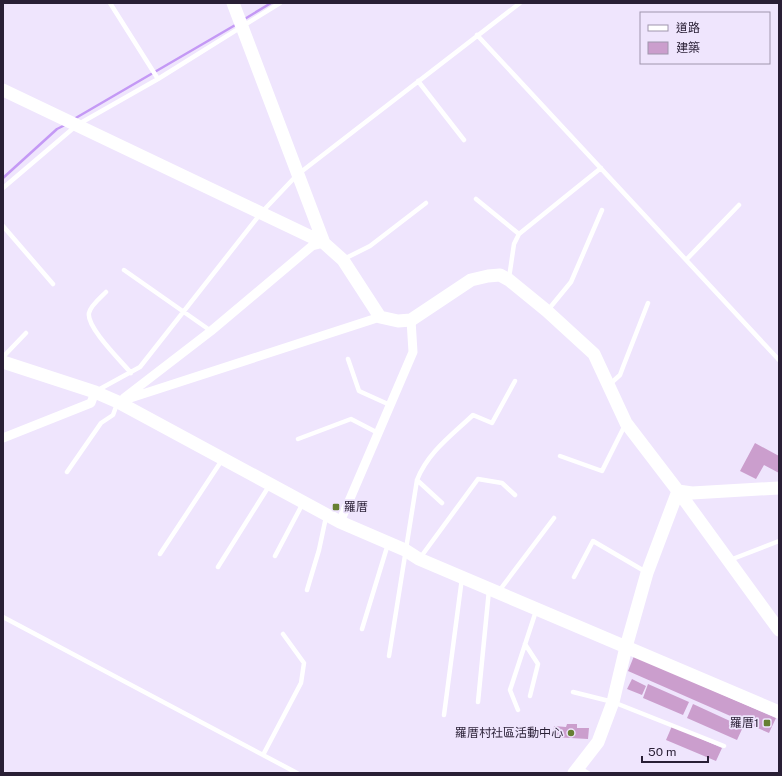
<svg xmlns="http://www.w3.org/2000/svg" width="782" height="776" viewBox="0 0 782 776" font-family="'Public Sans','Noto Sans TC',sans-serif">
<style>
.lines{fill:none;stroke-linecap:round;stroke-linejoin:round}
.stream{stroke:#c499f5;stroke-width:2.5}
.building{fill:#cb9ecd}
.lane{stroke:#fff;stroke-width:4.5}
.street{stroke:#fff;stroke-width:9}
.secondary{stroke:#fff;stroke-width:13}
.poi-dot{fill:#667f32;stroke:#efe5fd;stroke-width:1.5}
.labels{text-anchor:middle;stroke-width:3.5;stroke-linejoin:round;paint-order:stroke}
.poi-label{font-size:12px;fill:#291f35;stroke:#efe5fd;text-anchor:end}
</style>
<rect width="100%" height="100%" fill="#efe5fd"/>
<g class="lines">
<!-- stream -->
<path class="stream" d="M243,20l28,-17
M74,119l163,-95
M3,178l54,-49 8,-4"/>
</g>
<!-- building -->
<path class="building" d="M755,443l24,13v17l-15,-8 -8,14 -16,-8z
M634,656l142,62 -7,15 -141,-62z
M632,679l14,7 -4,9 -15,-6z
M648,684l41,18 -6,13 -40,-17z
M693,704l50,23 -6,13 -50,-22z
M567,724h10v4h12l-1,11 -35,-2 1,-11 12,1z
M672,726l50,22 -6,13 -50,-21z"/>
<g class="lines">
<!-- lane -->
<path class="lane" d="M110,3l48,76
M477,35l302,325
M418,81l46,59
M3,188l74,-63 81,-46 122,-76
M476,199l43,35
M3,226l50,58
M344,259l26,-13 56,-43
M686,260l53,-55
M124,270l87,61
M509,278l5,-34 5,-10 82,-66
M106,292c-5,5 -16,14 -17,21 -3,14 33,49 42,60
M548,310l23,-28 31,-72
M3,357l23,-24
M348,359l11,32 31,14
M610,384l10,-9 3,-8 25,-64
M98,390l42,-23 121,-154 36,-38 223,-172
M298,439l53,-20 27,14
M560,456l42,15 23,-46
M67,472l34,-49 12,-8 4,-11
M417,480l25,23
M160,554l62,-94
M275,556l28,-53
M420,558l58,-79 24,4 13,12
M730,560l49,-19
M218,567l51,-81
M574,577l19,-36 53,31
M307,590l12,-40 7,-33
M499,591l55,-73
M3,617l294,156
M362,629l26,-85
M525,644l13,20 -8,32
M389,656l28,-176c11,-28 35,-45 56,-65l19,8 23,-42
M573,692l40,10 111,44
M478,702l11,-112
M518,710l-8,-20 26,-79
M444,715l18,-137
M263,755l38,-72 3,-20 -21,-29
M579,768l9,5"/>
<!-- street -->
<path class="street" d="M124,398l87,-67 101,-85 12,-3
M118,402l262,-85
M3,438l88,-35 4,-11
M340,522l73,-170 -2,-32"/>
<!-- secondary -->
<path class="secondary" d="M233,3l91,240
M3,90l321,153 19,17 37,57 18,4 13,-1 60,-40 17,-4 12,-1 9,5 38,31 47,43 32,69 52,68 101,139
M3,362l92,30 23,10 222,120 65,28 14,9 360,153
M678,491l14,2 87,-5
M574,773l24,-31 15,-40 13,-55 21,-74 31,-82"/>
</g>
<!-- markers -->
<g class="poi-dot">
<rect x="332" y="503" width="8" height="8" rx="2"/>
<rect x="763" y="719" width="8" height="8" rx="2"/>
<circle cx="571" cy="733" r="4"/>
</g>
<g class="labels">
<!-- poi labels -->
<g class="poi-label">
<text x="344" y="511" text-anchor="start">羅厝</text>
<text x="759" y="727">羅厝1</text>
<text x="563" y="737">羅厝村社區活動中心</text>
</g>
</g>
<!-- border -->
<rect width="782" height="776" fill="none" stroke="#291f35" stroke-width="8"/>
<!-- legend -->
<rect x="640" y="12" width="130" height="52" fill="#efe5fd" stroke="#a096ad"/>
<rect x="648" y="25" width="20" height="6" fill="#ffffff" stroke="#a096ad"/>
<text x="676" y="32" font-size="12" fill="#291f35">道路</text>
<rect x="648" y="42" width="20" height="12" fill="#cb9ecd" stroke="#a096ad"/>
<text x="676" y="52" font-size="12" fill="#291f35">建築</text>
<!-- scale -->
<path d="M642 756v6h66v-6" fill="none" stroke="#291f35" stroke-width="2"/>
<text x="648" y="756" font-size="12" fill="#291f35" stroke="#efe5fd" stroke-width="3" paint-order="stroke">50 m</text>
</svg>
